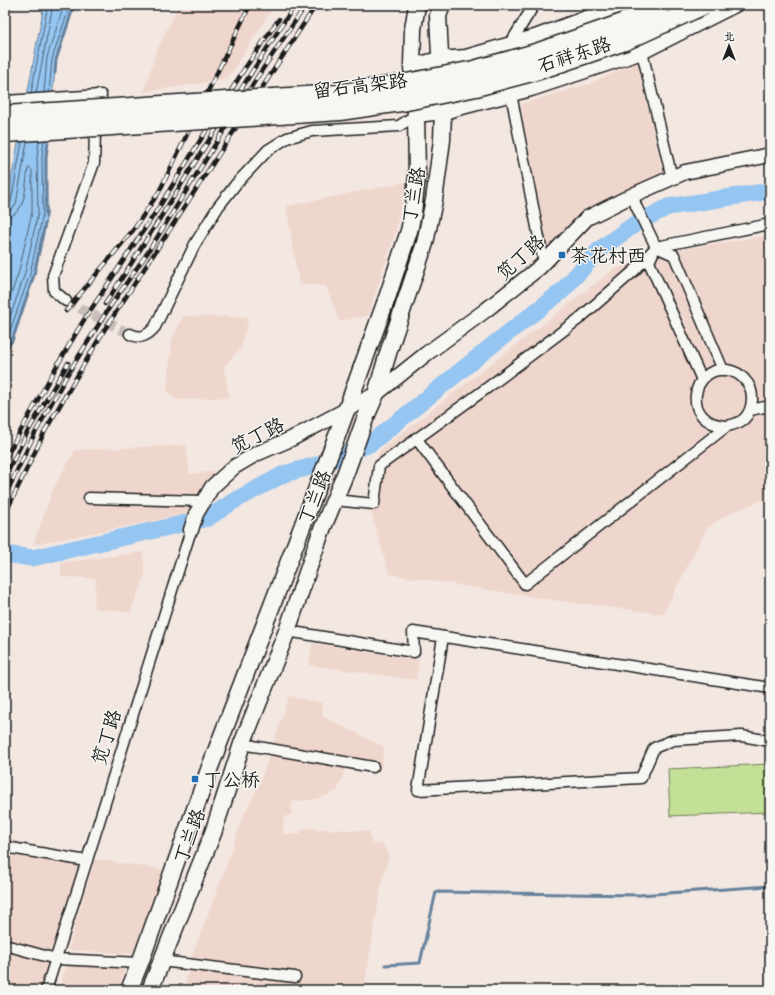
<svg xmlns="http://www.w3.org/2000/svg" width="775" height="995" viewBox="0 0 775 995" font-family="Caveat,'LXGW WenKai TC',sans-serif">
<style>
.built{fill:#efd6cd}
.green{fill:#c3e097;stroke:#707e5a}
.water{fill:#95c5f1;stroke:#65819c}
.lines{fill:none;stroke-linecap:round;stroke-linejoin:round}
.shore{stroke:#4c6071;stroke-width:1}
.stream{stroke:#65819c;stroke-width:3}
.river{stroke:#95c5f1;stroke-width:17}
.street-tunnel{stroke:#c8beba;stroke-width:10;stroke-dasharray:10 5;stroke-linecap:butt}
.street-casing{stroke:#1c1c1c;stroke-width:13}
.secondary-casing{stroke:#1c1c1c;stroke-width:17}
.primary-casing{stroke:#1c1c1c;stroke-width:19}
.street{stroke:#f6f6f2;stroke-width:10}
.secondary{stroke:#f6f6f2;stroke-width:14}
.primary{stroke:#f6f6f2;stroke-width:16}
.rail-casing{stroke:#1c1c1c;stroke-width:4.5}
.rail{stroke:#f6f6f2;stroke-width:3;stroke-dasharray:9;stroke-linecap:butt}
.highway-bridge-casing{stroke:#1c1c1c;stroke-width:21;stroke-linecap:butt}
.highway-bridge{stroke:#f6f6f2;stroke-width:18}
.poi-dot{fill:#1f6fb2;stroke:#f6f6f2;stroke-width:1.5}
.labels{text-anchor:middle;stroke-width:3;stroke-linejoin:round;paint-order:stroke}
.street-label{font-size:19px;fill:#1c1c1c;stroke:#f6f6f2}
.poi-label{font-size:19px;fill:#1c1c1c;stroke:#f6f6f2;text-anchor:start}
</style>
<rect width="100%" height="100%" fill="#f3e7e1"/>
<filter id="ink" filterUnits="userSpaceOnUse"><feTurbulence type="fractalNoise" baseFrequency=".025" numOctaves="2"/><feDisplacementMap in="SourceGraphic" scale="8" xChannelSelector="R" yChannelSelector="G"/><feConvolveMatrix kernelMatrix="1 2 1 2 8 2 1 2 1" color-interpolation-filters="sRGB"/></filter>
<g filter="url(#ink)">
<!-- built -->
<path class="built" d="M179,5h96l-48,74 -83,13 12,-40z
M637,62l26,112 -83,38 -33,38 -26,-146 68,-20z
M406,182l-10,48 -28,86 -29,5 -13,-35 -27,-2 -13,-78z
M770,235v262l-42,17 -21,14 -44,86 -118,-15 -156,-25 -20,-70 10,-53 235,-182 74,-21z
M183,316l66,1 -8,31 -17,18 5,31 -52,3 -10,-9 5,-52z
M186,445l4,29 24,-3 -1,7 -14,16 -11,20 -155,31 20,-56 22,-39z
M143,552l2,24 -15,37 -36,-5 2,-30 -35,-1v-14z
M312,643l107,17 -3,20 -107,-15z
M289,696l33,7v13l62,31 -2,18 -3,7 -34,-3 -8,22 -20,8 -25,3 -1,13 -7,2 -1,17h17l3,-6 66,3 3,14 10,-2 7,13 -7,25 -18,109h-180l6,-29 35,-91 18,-54 16,-30z
M5,838l78,20 -43,132h-35z
M95,859l70,11 -32,84 -65,-4z
M67,965h44l14,5 -7,20h-60z"/>
<!-- green -->
<path class="green" d="M770,764v48l-100,4 -2,-47z"/>
<!-- water -->
<path class="water" d="M44,5h30l-18,55 -10,96 1,58 -13,61 -22,66 -7,12v-140z"/>
<g class="lines">
<!-- shore -->
<path class="shore" d="M49,92l3,-33 18,-54
M31,93l17,-88
M36,93l17,-88
M44,93l3,-36 17,-52
M5,206l4,-1 2,-3 11,-60
M5,211l6,-1 5,-6 11,-62
M5,217c22,-1 20,-32 23,-48l2,-1 2,2v42l-13,59 -14,42
M5,332l20,-59 13,-60 -1,-56 2,-16
M5,345l25,-71 13,-61 -1,-56 2,-17"/>
<!-- stream -->
<path class="stream" d="M55,73l1,-13 18,-55
M46,217v-61l2,-13
M5,349l7,-8 22,-66 11,-51
M385,965l35,-2 16,-71 203,3 131,-9"/>
<!-- river -->
<path class="river" d="M5,554l27,4 176,-40 26,-17 50,-27 40,-11 46,-19 125,-101 67,-52 37,-41 36,-26 33,-17 102,-16"/>
<!-- street-tunnel -->
<path class="street-tunnel" d="M66,301l64,33"/>
<!-- street casing -->
<g class="street-casing">
<path id="street" d="M510,44l24,-39
M642,52l30,126
M511,94l33,169
M5,101l96,-6 -6,39 -1,29 -41,113 1,15 12,10
M633,195l3,11 20,41 18,8 49,115
M653,253l-4,9 53,118
M130,334c11,6 18,1 25,-7l40,-83 23,-37 18,-23 32,-34 19,-12 25,-7 87,-5 17,-11
M750,410l20,-4
M416,438l109,146 202,-158c6,-1 12,-3 17,-7 10,-10 11,-29 1,-39 -5,-6 -11,-9 -18,-10 -36,-5 -47,54 0,56
M89,498l114,3
M334,500l40,4 5,-38 108,-78 93,-70 55,-48 21,-23 114,-23
M287,631l127,21 -1,-20 357,56
M443,637l-25,153 223,-12 13,-30 19,-8 69,-4 28,5
M242,744l131,23
M5,847l82,14
M5,945l51,14 84,4
M161,961l134,16
M46,990l145,-460"/>
</g>
<!-- secondary casing -->
<g class="secondary-casing">
<path id="secondary" d="M412,66l27,-7 27,-2 69,-20 86,-32
M416,115l27,-3 88,-23 111,-37 93,-47
M191,530l5,-16 16,-27 22,-20 22,-13 35,-15 85,-45 50,-40 60,-44 54,-43 47,-49 46,-23 52,-23 85,-17"/>
</g>
<!-- primary casing -->
<g class="primary-casing">
<path id="primary" d="M129,990l11,-27 70,-196 128,-334 50,-138 21,-64 4,-18 4,-37 -1,-61 -4,-49 1,-37 4,-24
M150,990l63,-157 29,-89 45,-113 34,-99 25,-60 19,-53 11,-25 13,-44 36,-107 9,-43 8,-60 1,-28 -5,-96 4,-11"/>
</g>
<!-- street -->
<use href="#street" class="street"/>
<!-- secondary -->
<use href="#secondary" class="secondary"/>
<!-- primary -->
<use href="#primary" class="primary"/>
<!-- rail casing -->
<g class="rail-casing">
<path id="rail" d="M105,304c65,-99 125,-200 190,-299
M66,311l68,-82 25,-37 91,-187
M5,459l50,-90 27,-46 77,-116 86,-139 34,-49
M5,477l22,-44 41,-70
M5,496l28,-59 34,-62 44,-70 37,-53 110,-176 48,-71
M5,514l41,-85 57,-97 213,-327"/>
</g>
<!-- rail -->
<use href="#rail" class="rail"/>
<!-- highway-bridge casing -->
<g class="highway-bridge-casing">
<path id="highway-bridge" d="M5,115l332,-21 64,-10 73,-14 62,-17 84,-29 41,-19
M5,133l335,-22 67,-10 69,-14 63,-17 86,-29 79,-36"/>
</g>
<!-- highway-bridge -->
<use href="#highway-bridge" class="highway-bridge"/>
</g>
</g>
<!-- markers -->
<g class="poi-dot">
<rect x="558" y="251" width="8" height="8" rx="2"/>
<rect x="191" y="775" width="8" height="8" rx="2"/>
</g>
<g class="labels">
<!-- street labels -->
<g class="street-label">
<text transform="translate(574 54) rotate(-18)" y="7">石祥东路</text>
<text transform="translate(360 85) rotate(-7)" y="7">留石高架路</text>
<text transform="translate(413 195) rotate(-80)" y="7">丁兰路</text>
<text transform="translate(520 257) rotate(-42)" y="7">笕丁路</text>
<text transform="translate(257 435) rotate(-27)" y="7">笕丁路</text>
<text transform="translate(314 497) rotate(-68)" y="7">丁兰路</text>
<text transform="translate(106 737) rotate(-73)" y="7">笕丁路</text>
<text transform="translate(189 836) rotate(-70)" y="7">丁兰路</text>
</g>
<!-- poi labels -->
<g class="poi-label">
<text x="570" y="262">茶花村西</text>
<text x="203" y="786">丁公桥</text>
</g>
</g>
<!-- margin -->
<rect width="775" height="995" fill="none" stroke="#f6f6f2" stroke-width="20"/>
<rect x="10" y="10" width="755" height="975" fill="none" stroke="#1c1c1c" stroke-width="1.5" filter="url(#ink)"/>
<!-- north arrow -->
<g transform="translate(729 46)" stroke="#f6f6f2" stroke-width="3" paint-order="stroke">
<path d="M0-3L7 15L0 10L-7 15Z" fill="#1c1c1c"/>
<text y="-6" font-size="11" font-weight="bold" text-anchor="middle" fill="#1c1c1c">北</text>
</g>
</svg>
